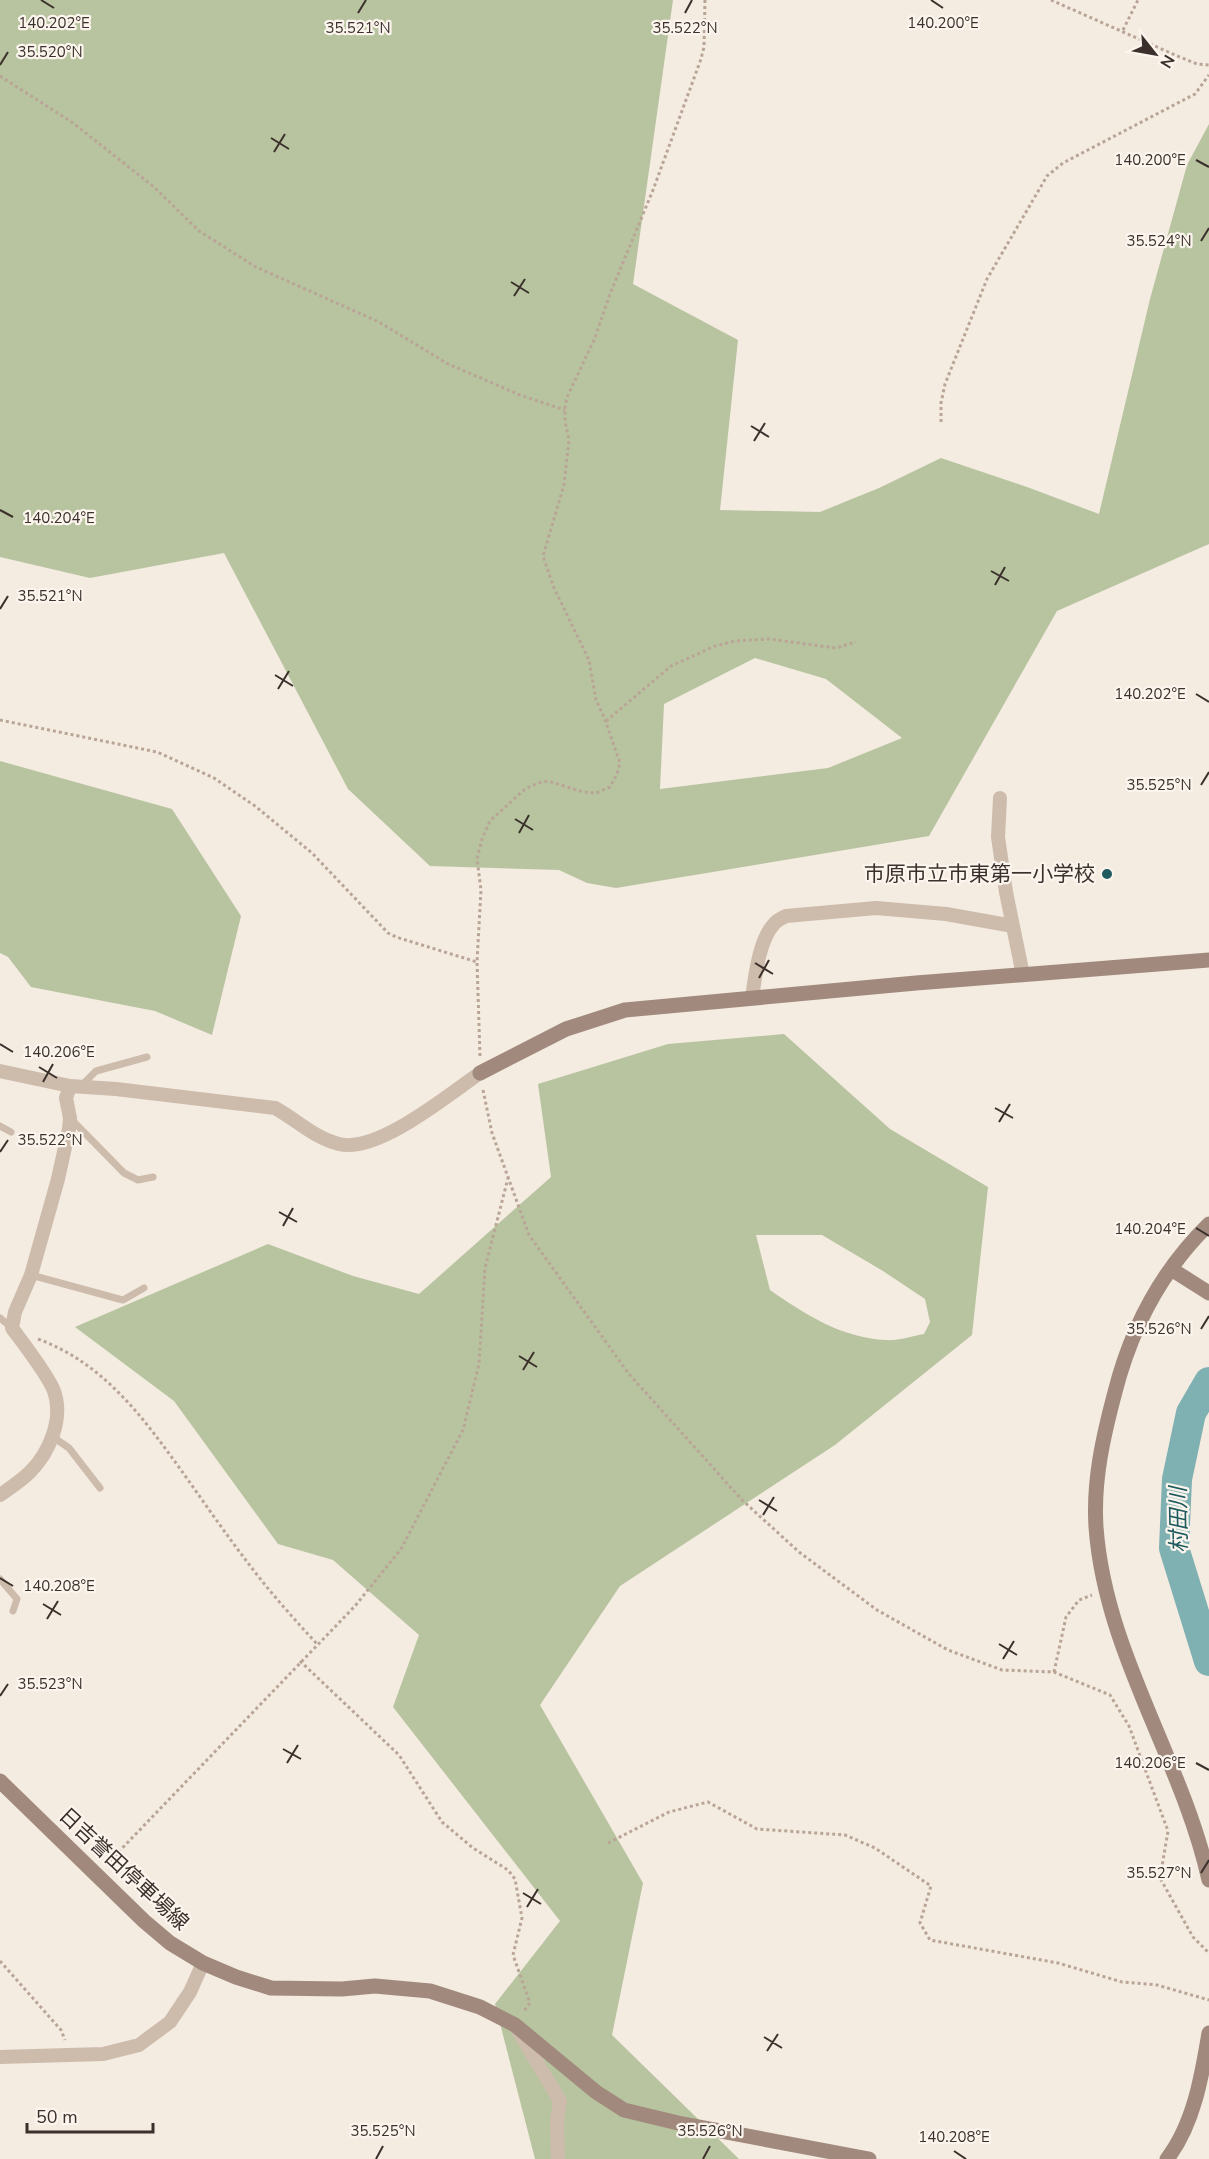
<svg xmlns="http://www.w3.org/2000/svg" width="1209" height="2159" viewBox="0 0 1209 2159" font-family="'Nunito Sans','Noto Sans JP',sans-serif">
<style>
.green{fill:#b8c4a0;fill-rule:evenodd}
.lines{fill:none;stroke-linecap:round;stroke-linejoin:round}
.river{stroke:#7fb0b2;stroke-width:30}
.path{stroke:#b9a596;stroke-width:3;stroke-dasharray:3 3;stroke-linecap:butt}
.lane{stroke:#cdbbac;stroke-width:7}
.street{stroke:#cdbbac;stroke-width:14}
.secondary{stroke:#a18a7d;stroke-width:15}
.ticks{fill:none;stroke:#3b302b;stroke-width:2}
.poi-dot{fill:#1f5a5e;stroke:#fbf5ee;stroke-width:2}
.labels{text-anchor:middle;stroke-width:4.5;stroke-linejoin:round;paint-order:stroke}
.poi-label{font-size:21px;fill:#3b302b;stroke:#fbf5ee;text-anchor:end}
.street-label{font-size:21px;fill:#3b302b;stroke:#fbf5ee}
.water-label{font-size:22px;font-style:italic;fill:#1f5a5e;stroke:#fbf5ee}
.ticks-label{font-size:15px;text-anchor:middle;fill:#3b302b;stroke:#fbf5ee;stroke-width:4.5;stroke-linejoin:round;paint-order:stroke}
</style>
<rect width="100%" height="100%" fill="#f4ebe1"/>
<!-- green -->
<path class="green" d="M0,0h673l-40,284 105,56 -18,170 100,2 59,-24 62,-30 86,29 72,27 51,-215 37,-134 22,-41v420l-152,67 -128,225 -313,52 -29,-5 -28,-13 -129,-4 -82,-77 -124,-236 -134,25 -90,-21zM755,658l71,21 76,59 -74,30 -168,21 4,-85z
M0,761l172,48 69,107 -29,119 -57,-24 -124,-24 -23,-30 -8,-4z
M784,1034l106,95 98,58 -16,148 -137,110 -215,141 -80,119 103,178 -31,152 127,124h-204l-40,-155 65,-83 -167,-214 26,-72 -86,-75 -55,-16 -104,-143 -99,-74 193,-83 85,32 66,18 132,-117 -13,-93 130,-40zM756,1235h66l61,36 42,28 5,23 -6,12c-12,2 -26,7 -38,6 -44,-2 -80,-25 -116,-50z"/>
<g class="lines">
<!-- river -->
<path class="river" d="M1209,1382l-18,31 -14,66 -3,69 35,113"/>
<!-- path -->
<path class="path" d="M1051,0l124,55 22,9 12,1
M1123,30l15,-30
M0,76l73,47 81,64 45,44 57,36 123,55 69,42 72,31 45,15
M941,422v-19l4,-19 42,-105 60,-103 16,-13 132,-69 14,-19
M0,720l157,32 57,26 41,28 57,47 76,80 8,4 81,25
M606,721l65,-55 44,-20 20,-5 34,-2 67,9 20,-6
M480,1056l-3,-94 4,-72 -4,-31 5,-20 8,-18 35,-32 13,-6 10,-2 35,11 13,1 14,-6 7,-13 3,-11 -16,-46 -8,-17 -7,-40 -35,-72 -11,-32 21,-71 5,-45 -4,-19v-16l3,-10 26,-55 16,-46 43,-104 48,-131 3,-12 1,-47
M483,1090l9,43 37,102 100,139 113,126 57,52 78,58 71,40 54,20 52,2 56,23 19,31 39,105 -8,47 33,59 16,16
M38,1339c65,24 104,77 143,131 22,31 44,63 67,93 21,28 45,55 69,81
M300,1661l99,94 43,67 31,26 35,22 7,9 7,39 -9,37 17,48 -6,8
M1054,1672l12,-55 13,-17 13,-5
M608,1843l61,-31 39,-10 49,27 88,6 30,13 56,38 -11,37 10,17 128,23 64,19 35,3 52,15
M106,1865l249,-259 46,-57 62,-119 16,-66 6,-96 23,-90
M0,1961l61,69 4,10"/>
<!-- lane -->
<path class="lane" d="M82,1085l14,-14 51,-14
M72,1120l52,53 14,7 15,-3
M0,1126l11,6
M31,1275l88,24 4,1 21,-12
M0,1318l12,10
M53,1437l16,11 31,40
M0,1579l17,20 -4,12"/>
<!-- street -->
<path class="street" d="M1000,798l-2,39 8,55 17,83
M752,998c3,-21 7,-58 22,-74 3,-4 8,-6 12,-8l90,-8 70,6 67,12
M0,1071l70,15 46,3 159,19c22,12 39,30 64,36 38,10 109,-49 141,-71
M0,1495c10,-7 21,-14 30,-23 19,-19 34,-53 24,-81 -6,-16 -31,-48 -42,-63l3,-16 16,-37 27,-96 11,-50 1,-11 -4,-20 4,-12
M517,2029l43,72 -3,20 1,38
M0,2057l103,-3 36,-9 31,-23 20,-30 13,-29"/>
<!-- secondary -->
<path class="secondary" d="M480,1073l86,-44 59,-19 291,-27 293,-23
M1209,1224c-47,46 -78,105 -94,168 -12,45 -22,89 -19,135 9,126 86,232 113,353
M1171,1269l38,24
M0,1781l144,140 26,22 33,20 33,14 35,11 71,1 33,-3 55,5 50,16 35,18 81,67 28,18 54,13 191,36
M1167,2159c27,-35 35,-84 42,-126"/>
</g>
<!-- ticks -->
<path class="ticks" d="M41,0l13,8M931,0l12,8M358,13l8,-13M685,13l7,-13M0,65l8,-13M271,138l18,11M274,152l11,-18M1196,160l13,7M1201,241l8,-13M511,282l18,11M514,296l11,-17M751,426l18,11M754,441l11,-18M0,510l13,7M991,571l18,10M995,585l10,-18M0,609l8,-13M275,675l18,11M278,689l11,-18M1196,694l13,8M1201,785l8,-13M515,819l18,11M519,833l10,-18M755,963l18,11M759,978l10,-18M0,1044l13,8M39,1067l18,11M43,1082l10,-18M995,1108l18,10M999,1122l11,-18M0,1152l8,-12M279,1212l18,10M283,1226l10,-18M1196,1228l13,8M1201,1329l8,-13M519,1356l18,11M523,1370l11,-18M759,1500l18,11M763,1515l11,-18M0,1578l13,8M43,1604l18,11M47,1619l11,-18M999,1644l18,11M1003,1659l11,-18M0,1696l8,-12M283,1749l18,10M287,1763l11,-18M1196,1763l13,7M1201,1873l8,-13M523,1893l18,11M527,1907l11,-18M764,2037l18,11M767,2051l11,-17M954,2151l12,8M376,2159l7,-13M703,2159l7,-13"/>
<!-- markers -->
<circle class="poi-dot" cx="1107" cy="874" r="6"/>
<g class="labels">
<!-- poi labels -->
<g class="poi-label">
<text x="1095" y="881">市原市立市東第一小学校</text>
</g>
<!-- street labels -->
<g class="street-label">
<text transform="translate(124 1869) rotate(43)" y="7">日吉誉田停車場線</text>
</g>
<!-- water labels -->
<g class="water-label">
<text transform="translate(1178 1520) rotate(-91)" y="8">村田川</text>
</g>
</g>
<g class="ticks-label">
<text x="54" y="28">140.202°E</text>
<text x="943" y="28">140.200°E</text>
<text x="685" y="33">35.522°N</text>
<text x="358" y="33">35.521°N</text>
<text x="50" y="57">35.520°N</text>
<text x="1150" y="165">140.200°E</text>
<text x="1159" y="246">35.524°N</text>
<text x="59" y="523">140.204°E</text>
<text x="50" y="601">35.521°N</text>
<text x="1150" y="699">140.202°E</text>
<text x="1159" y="790">35.525°N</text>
<text x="59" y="1057">140.206°E</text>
<text x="50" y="1145">35.522°N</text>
<text x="1150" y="1234">140.204°E</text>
<text x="1159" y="1334">35.526°N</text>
<text x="59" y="1591">140.208°E</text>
<text x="50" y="1689">35.523°N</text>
<text x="1150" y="1768">140.206°E</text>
<text x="1159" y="1878">35.527°N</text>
<text x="383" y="2136">35.525°N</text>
<text x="710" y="2136">35.526°N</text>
<text x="954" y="2142">140.208°E</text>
</g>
<!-- north arrow -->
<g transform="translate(1155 54) rotate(121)" stroke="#fbf5ee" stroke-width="4.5" paint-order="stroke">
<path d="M0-4.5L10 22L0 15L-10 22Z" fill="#3b302b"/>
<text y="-9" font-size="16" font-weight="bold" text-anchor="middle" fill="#3b302b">N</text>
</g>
<!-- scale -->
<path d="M27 2123v9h126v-9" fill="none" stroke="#3b302b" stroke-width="3"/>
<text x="36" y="2123" font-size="18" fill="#3b302b" stroke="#fbf5ee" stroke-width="4.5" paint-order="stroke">50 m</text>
</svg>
